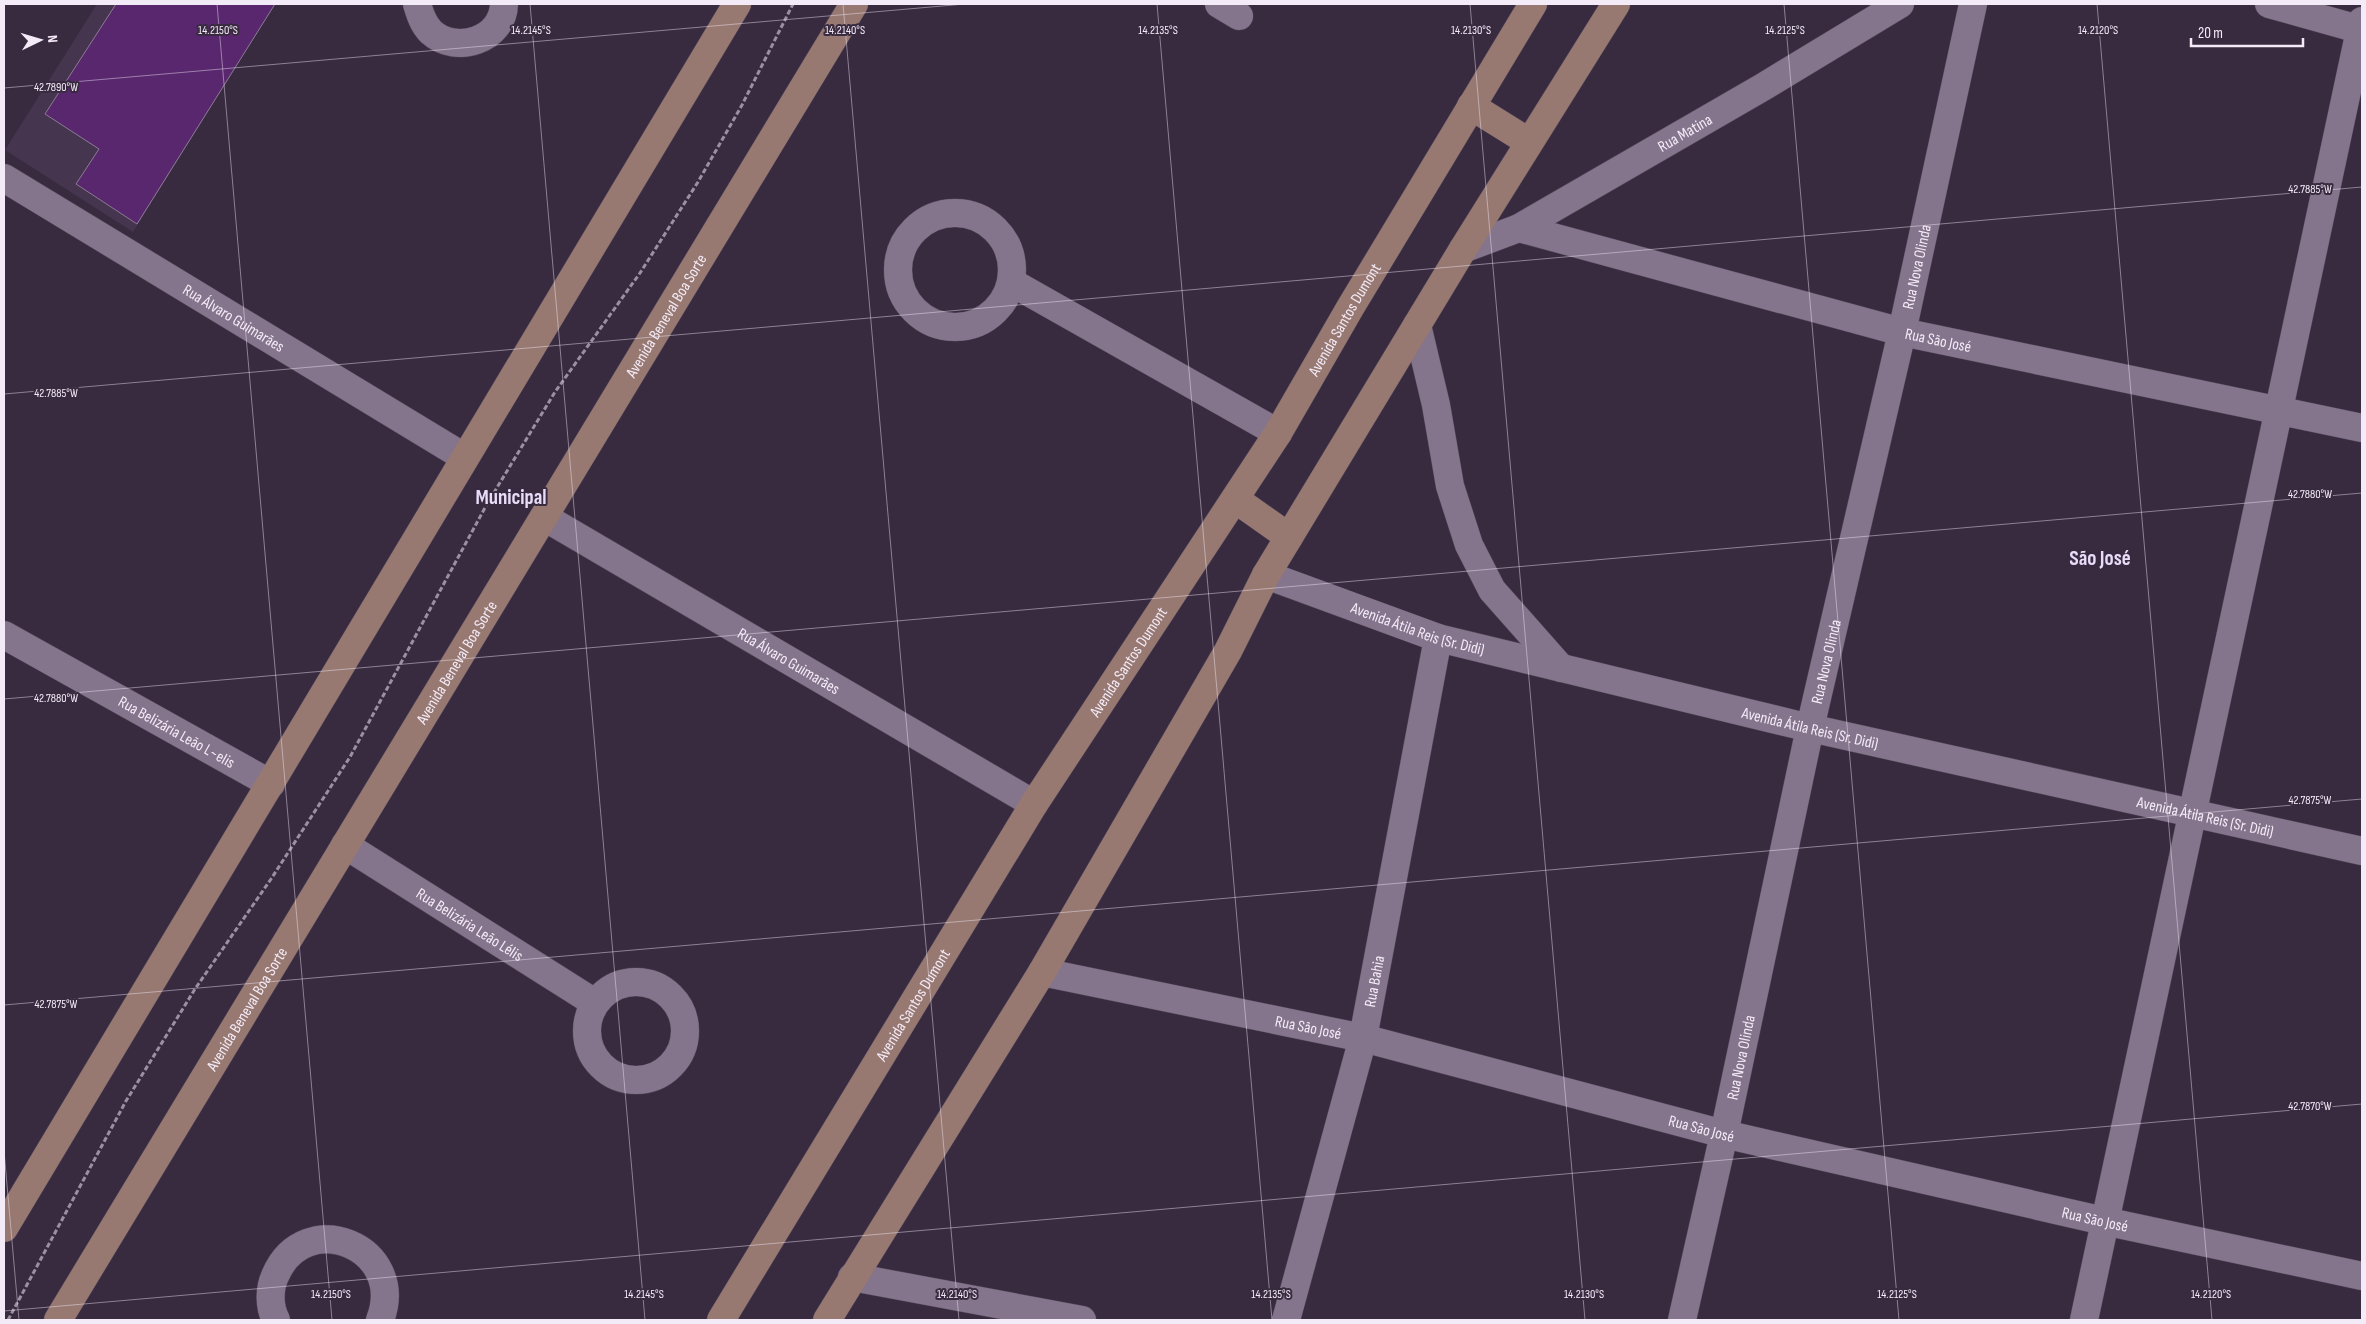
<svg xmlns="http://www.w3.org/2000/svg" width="2366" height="1324" viewBox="0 0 2366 1324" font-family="'Sofia Sans Condensed',sans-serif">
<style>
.built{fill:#46354e}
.building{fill:#59276d;stroke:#8c7c94}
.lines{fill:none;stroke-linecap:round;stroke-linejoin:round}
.street-casing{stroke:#524758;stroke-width:29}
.secondary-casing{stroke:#524758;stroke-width:29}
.path{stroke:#9b90a1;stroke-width:3;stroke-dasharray:5 2.5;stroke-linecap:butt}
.street{stroke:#84748c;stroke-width:28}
.secondary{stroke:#977972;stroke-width:28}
.ticks{fill:none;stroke:#f4ebf8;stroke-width:1;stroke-opacity:0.45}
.labels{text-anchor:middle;stroke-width:4;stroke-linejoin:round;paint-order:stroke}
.street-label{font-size:16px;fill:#f4ebf8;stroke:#382a3f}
.district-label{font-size:21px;font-weight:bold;fill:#e8ddf9;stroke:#382a3f}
.ticks-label{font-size:12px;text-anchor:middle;fill:#f4ebf8;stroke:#382a3f;stroke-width:4;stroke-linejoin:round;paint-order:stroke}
</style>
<rect width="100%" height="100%" fill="#382a3f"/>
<!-- built -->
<path class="built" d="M97,4h178l-142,228 -128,-82z"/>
<!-- building -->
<path class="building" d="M116,4h159l-138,220 -61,-40 23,-35 -54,-35z"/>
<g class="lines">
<!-- street casing -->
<g class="street-casing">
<g id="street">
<path d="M417,4c3,10 6,20 14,28 25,23 72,8 73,-28"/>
<path d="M1219,4l20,12"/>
<path d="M2269,4l93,26"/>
<path id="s1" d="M4,178l460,279"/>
<circle cx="955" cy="270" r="57"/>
<path id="s2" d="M1519,228l383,104 460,96"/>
<path id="s3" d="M1463,249l56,-21 244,-141 137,-83"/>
<path d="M1011,282l267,151"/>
<path d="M1417,325l19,80 14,81 19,59 23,45 69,78"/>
<path id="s4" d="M544,517l490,287"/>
<path id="s5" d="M1266,575l172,63 372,90 552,123"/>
<path id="s6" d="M4,635l267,149"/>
<path id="s7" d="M345,845l250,158"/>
<path id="s8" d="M1042,972l321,66 361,96 380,87 258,55"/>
<circle cx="636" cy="1031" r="49"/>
<path d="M852,1277l230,43"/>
<path d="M276,1320c-7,-13 -7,-31 -1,-44 30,-71 133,-29 105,44"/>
<path id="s9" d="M1286,1320l77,-282 75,-400"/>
<path id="s10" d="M1682,1320l42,-186 86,-406 92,-396 71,-328"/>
<path d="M2084,1320l278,-1299"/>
</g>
</g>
<!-- secondary casing -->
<g class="secondary-casing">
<g id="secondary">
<path d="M1471,106l58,36"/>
<path d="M1235,499l54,38"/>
<path d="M4,1228l733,-1224"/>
<path id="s11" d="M58,1320l796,-1316"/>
<path id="s12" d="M721,1320l313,-516 244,-371 72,-125 183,-304"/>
<path d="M827,1320l215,-348 186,-321 38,-76 197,-326 153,-245"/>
</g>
</g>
<!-- path -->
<path class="path" d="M8,1320l118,-219 69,-112 76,-110 79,-122 137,-253 68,-112 85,-119 58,-91 44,-77 51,-101"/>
<!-- street -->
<use href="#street" class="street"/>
<!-- secondary -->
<use href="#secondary" class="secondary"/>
</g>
<!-- ticks -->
<path class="ticks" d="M217,4l115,1316M530,4l115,1316M843,4l116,1316M1157,4l115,1316M1470,4l115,1316M1784,4l115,1316M2097,4l115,1316M4,88l961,-84M4,394l2358,-207M4,699l2358,-206M4,1005l2358,-206M4,1151l15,169M4,1311l2358,-207"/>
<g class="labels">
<!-- street labels -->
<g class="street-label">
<text dy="6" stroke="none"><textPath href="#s3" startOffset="251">Rua Matina</textPath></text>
<text dy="6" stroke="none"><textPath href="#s10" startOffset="1079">Rua Nova Olinda</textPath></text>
<text dy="6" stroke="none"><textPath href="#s11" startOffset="1174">Avenida Beneval Boa Sorte</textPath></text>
<text dy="6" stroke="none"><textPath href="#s1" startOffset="269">Rua Álvaro Guimarães</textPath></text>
<text dy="6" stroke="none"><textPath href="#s12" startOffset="1179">Avenida Santos Dumont</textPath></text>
<text dy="6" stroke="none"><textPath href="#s2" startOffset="434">Rua São José</textPath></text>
<text dy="6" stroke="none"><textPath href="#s5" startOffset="161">Avenida Átila Reis (Sr. Didi)</textPath></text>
<text dy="6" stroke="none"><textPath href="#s4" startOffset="284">Rua Álvaro Guimarães</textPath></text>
<text dy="6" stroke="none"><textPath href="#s11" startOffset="769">Avenida Beneval Boa Sorte</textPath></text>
<text dy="6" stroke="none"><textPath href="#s12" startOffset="774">Avenida Santos Dumont</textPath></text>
<text dy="6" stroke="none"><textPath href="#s10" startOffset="674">Rua Nova Olinda</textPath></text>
<text dy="6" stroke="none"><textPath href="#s5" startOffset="566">Avenida Átila Reis (Sr. Didi)</textPath></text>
<text dy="6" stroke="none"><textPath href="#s6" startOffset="198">Rua Belizária Leão L~elis</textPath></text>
<text dy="6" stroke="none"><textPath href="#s5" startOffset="971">Avenida Átila Reis (Sr. Didi)</textPath></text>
<text dy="6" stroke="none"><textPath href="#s7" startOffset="148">Rua Belizária Leão Lélis</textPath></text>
<text dy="6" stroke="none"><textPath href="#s9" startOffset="350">Rua Bahia</textPath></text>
<text dy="6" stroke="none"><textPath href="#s12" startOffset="369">Avenida Santos Dumont</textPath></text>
<text dy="6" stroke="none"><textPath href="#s11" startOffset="364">Avenida Beneval Boa Sorte</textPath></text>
<text dy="6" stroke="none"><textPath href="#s8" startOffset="272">Rua São José</textPath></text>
<text dy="6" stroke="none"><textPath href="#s10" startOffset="269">Rua Nova Olinda</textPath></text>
<text dy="6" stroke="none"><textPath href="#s8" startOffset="678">Rua São José</textPath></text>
<text dy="6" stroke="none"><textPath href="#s8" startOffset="1082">Rua São José</textPath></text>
</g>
<!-- district labels -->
<g class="district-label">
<text x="511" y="504">Municipal</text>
<text x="2100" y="565">São José</text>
</g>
</g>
<g class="ticks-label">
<text x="218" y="34">14.2150°S</text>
<text x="531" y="34">14.2145°S</text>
<text x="845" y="34">14.2140°S</text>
<text x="1158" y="34">14.2135°S</text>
<text x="1471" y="34">14.2130°S</text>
<text x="1785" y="34">14.2125°S</text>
<text x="2098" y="34">14.2120°S</text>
<text x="56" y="91">42.7890°W</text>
<text x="2310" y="193">42.7885°W</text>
<text x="56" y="397">42.7885°W</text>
<text x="2310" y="498">42.7880°W</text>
<text x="56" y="702">42.7880°W</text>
<text x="2310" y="804">42.7875°W</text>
<text x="56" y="1008">42.7875°W</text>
<text x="2310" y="1110">42.7870°W</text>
<text x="331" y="1298">14.2150°S</text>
<text x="644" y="1298">14.2145°S</text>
<text x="957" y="1298">14.2140°S</text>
<text x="1271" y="1298">14.2135°S</text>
<text x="1584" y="1298">14.2130°S</text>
<text x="1897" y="1298">14.2125°S</text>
<text x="2211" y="1298">14.2120°S</text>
</g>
<!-- border -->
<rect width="2366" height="1324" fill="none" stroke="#f4ebf8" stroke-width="10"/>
<!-- north arrow -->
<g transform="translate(40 40) rotate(85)" stroke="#382a3f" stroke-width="4" paint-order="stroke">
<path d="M0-4L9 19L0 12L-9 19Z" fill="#f4ebf8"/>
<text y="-8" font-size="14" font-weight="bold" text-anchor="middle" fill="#f4ebf8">N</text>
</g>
<!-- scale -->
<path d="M2191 38v8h112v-8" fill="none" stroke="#f4ebf8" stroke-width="2.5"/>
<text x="2198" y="38" font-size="15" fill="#f4ebf8" stroke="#382a3f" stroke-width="4" paint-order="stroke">20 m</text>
</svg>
